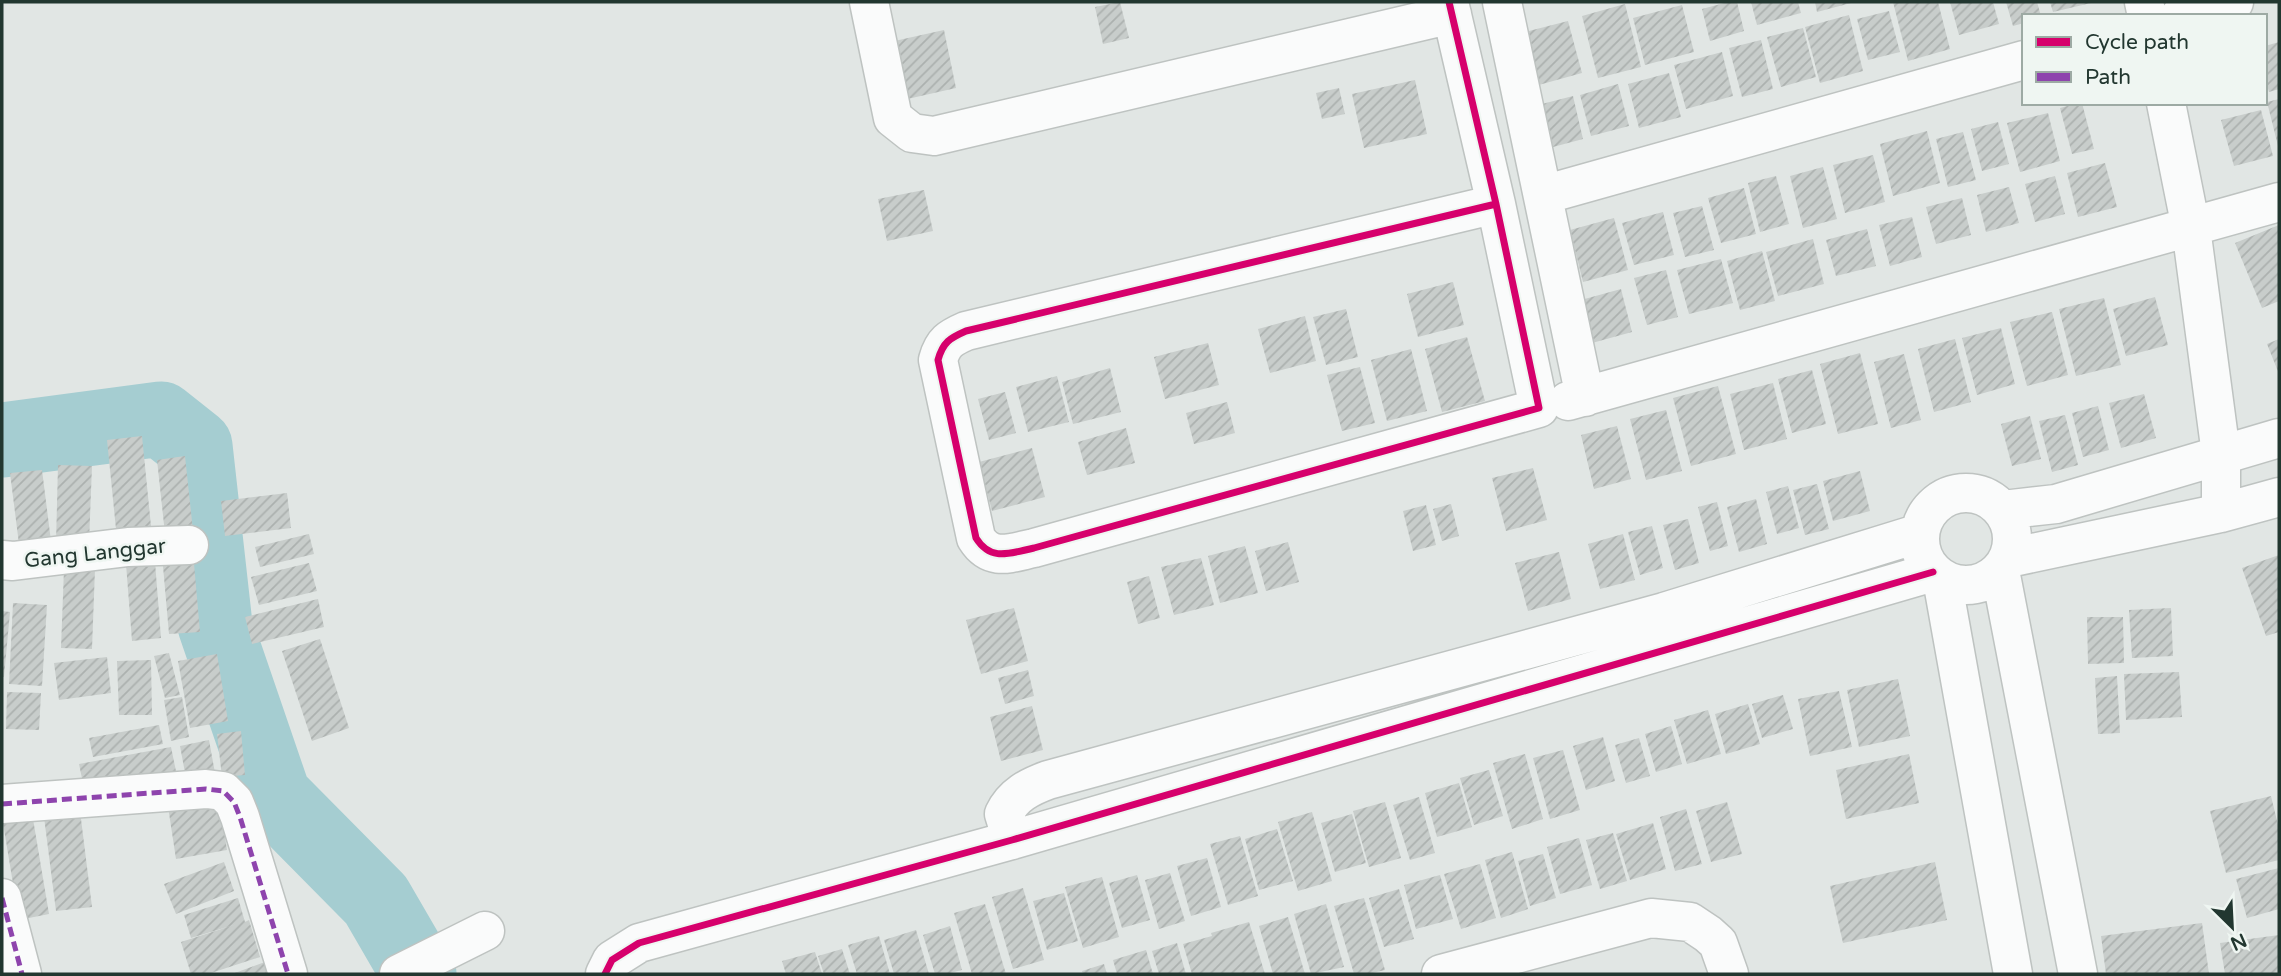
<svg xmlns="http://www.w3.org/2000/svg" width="2281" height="976" viewBox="0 0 2281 976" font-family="'Varela Round',sans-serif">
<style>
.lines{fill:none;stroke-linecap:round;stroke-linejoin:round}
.river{stroke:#a5cdd1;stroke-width:75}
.building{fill:url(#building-hatch)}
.minor-casing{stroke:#bec3c1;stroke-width:41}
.minor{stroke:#fafbfb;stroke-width:38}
.quiet{stroke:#8e44ad;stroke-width:5;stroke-dasharray:10 5;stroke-linecap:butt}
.cycleway-casing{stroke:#eff6f2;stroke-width:11}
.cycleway{stroke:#d6006c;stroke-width:7}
.labels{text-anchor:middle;stroke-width:5;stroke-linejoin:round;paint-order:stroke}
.street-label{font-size:21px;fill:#223730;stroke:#eff6f2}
</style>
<defs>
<pattern id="building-hatch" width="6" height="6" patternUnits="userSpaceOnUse" patternTransform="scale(1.75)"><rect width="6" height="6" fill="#c8cdcb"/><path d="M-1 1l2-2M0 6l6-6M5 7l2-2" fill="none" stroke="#acb1af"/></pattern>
</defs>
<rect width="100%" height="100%" fill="#e1e6e4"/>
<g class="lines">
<!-- river -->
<path class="river" d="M2,440l159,-21 34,27 20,179 59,172 102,103 43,74"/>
</g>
<!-- building -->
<path class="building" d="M1120,2l9,36 -26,6 -8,-37z
M1728,2h9l7,29 -34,10 -8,-32z
M1751,2h47l3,11 -44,12z
M1815,2h36v1l-34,9z
M1893,2h45l12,47 -42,12z
M1950,2h43l6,22 -40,11z
M2006,2h31l4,14h-17v7l-11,3z
M2050,2h41v1l-38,9z
M1625,4l16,63 -43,11 -16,-62z
M1682,5l12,47 -49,13 -12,-47z
M1889,11l11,41 -32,8 -11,-41z
M1849,15l14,56 -43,12 -15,-56z
M1568,21l14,52 -47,13 -14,-53z
M1803,28l13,49 -35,10 -14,-50z
M944,30l12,58 -53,12 -13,-58z
M1761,40l12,49 -31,8 -13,-49z
M2279,42v47l-10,3 -4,-14v-32z
M1722,52l11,44 -47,13 -12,-44z
M1669,73l12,44 -42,11 -11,-44z
M1415,80l12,54 -63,14 -12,-54z
M1618,84l11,42 -38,10 -11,-41z
M1339,88l6,26 -23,5 -6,-26z
M1573,96l10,43 -30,8 -11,-43z
M2279,99v47h-1l-11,-44z
M2078,103h4l12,46 -22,5 -12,-46z
M2261,110l12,46 -39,10 -13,-46z
M2048,113l12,48 -40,11 -13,-49z
M1998,122l11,42 -27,7 -11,-42z
M1927,131l13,52 -47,13 -13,-52z
M1963,132l13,48 -28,7 -12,-48z
M1873,155l12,47 -40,11 -12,-48z
M2105,163l12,44 -39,10 -11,-44z
M1823,167l14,52 -34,9 -13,-52z
M1776,176l13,48 -29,8 -12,-49z
M2055,176l10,38 -30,8 -10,-38z
M2009,187l10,36 -33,9 -9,-37z
M1744,188l12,46 -35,9 -13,-45z
M924,190l9,41 -46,10 -9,-42z
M1962,198l9,37 -35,9 -10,-37z
M1702,206l12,44 -29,7 -12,-44z
M1663,212l11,43 -40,10 -12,-42z
M1912,217l10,40 -32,9 -11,-41z
M1614,218l14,52 -45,12 -13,-52z
M2279,225v76l-17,7 -27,-65z
M1867,229l9,37 -40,10 -10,-36z
M1813,239l11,45 -46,12 -12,-44z
M1762,251l13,50 -35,9 -13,-49z
M1721,259l12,44 -44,11 -12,-44z
M1666,270l12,47 -31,8 -13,-47z
M1453,282l11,43 -46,12 -11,-43z
M1621,289l11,43 -40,11 -11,-43z
M2155,297l13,48 -42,11 -13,-47z
M2104,298l17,67 -45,11 -17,-67z
M1346,309l12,48 -32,8 -13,-48z
M2052,312l16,63 -41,11 -17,-64z
M1305,316l11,45 -46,12 -12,-44z
M2001,328l14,56 -38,11 -15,-57z
M1467,337l18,64 -43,11 -17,-63z
M1955,339l16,63 -37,10 -16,-63z
M2279,339v35l-12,-30z
M1208,343l11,42 -54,14 -11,-42z
M1411,349l16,62 -40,10 -16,-61z
M1860,353l18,71 -40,10 -18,-70z
M1904,354l17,66 -30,8 -17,-66z
M1360,367l15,56 -33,8 -15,-56z
M1110,368l11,44 -48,12 -11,-42z
M1812,370l14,54 -34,9 -14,-54z
M1057,376l12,46 -41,10 -12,-45z
M1773,383l14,56 -43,11 -14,-56z
M1718,386l18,68 -45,12 -18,-68z
M1005,392l11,41 -27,7 -11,-41z
M2144,394l12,44 -35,10 -12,-45z
M1227,402l8,31 -41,11 -8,-31z
M2098,406l11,44 -26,7 -11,-44z
M1666,410l16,61 -36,9 -16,-61z
M2065,415l13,50 -26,7 -13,-51z
M2030,416l11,43 -29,7 -11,-42z
M1617,426l14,53 -37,10 -13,-54z
M1126,428l9,35 -48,12 -9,-33z
M142,436l10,100 -35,3 -10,-99z
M1032,448l13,49 -53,14 -13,-49z
M185,456l9,84 -28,3 -9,-83z
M58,465l34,1 -3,77h-33z
M1533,468l14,52 -41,11 -14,-53z
M42,470l10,79 -32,3 -10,-79z
M1860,471l10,40 -37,10 -10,-40z
M1817,484l12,45 -24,6 -12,-45z
M1788,486l11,42 -22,6 -11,-42z
M287,493l4,35 -66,8 -4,-35z
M1756,499l11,45 -28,8 -12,-45z
M1717,502l11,44 -18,5 -12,-44z
M1451,504l8,32 -17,5 -9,-32z
M1426,505l10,40 -23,6 -10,-40z
M1688,519l11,44 -24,7 -12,-45z
M1652,526l11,42 -23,7 -12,-43z
M309,534l5,20 -54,13 -5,-20z
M1623,534l12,46 -35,9 -12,-45z
M1288,542l11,40 -33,9 -11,-40z
M1245,546l13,47 -38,10 -12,-47z
M193,552l7,80 -31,2 -7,-79z
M1559,552l12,47 -43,12 -13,-48z
M2279,555v77l-13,4 -24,-68z
M1201,558l13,47 -40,10 -13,-48z
M155,562l6,76 -29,3 -6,-77z
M309,563l8,28 -58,14 -8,-28z
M64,569h31l-3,80 -31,-1z
M1149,576l11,42 -22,6 -11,-42z
M318,599l6,28 -72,17 -7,-27z
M13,603l34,2 -5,81 -33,-2z
M1014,608l14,53 -47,13 -15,-54z
M2171,608l2,48 -41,2 -3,-48z
M2,611l8,1 -6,65h-2z
M2087,617h36l1,46 -36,1z
M320,639l29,89 -37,13 -30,-90z
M169,653l11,42 -15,3 -11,-42z
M217,654l11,67 -38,7 -12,-67z
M107,657l4,36 -52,7 -5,-37z
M151,660l1,55h-33l-2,-54z
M1028,670l6,26 -29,8 -7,-26z
M2179,672l3,45 -56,3 -2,-46z
M2117,676l3,57 -22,1 -3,-56z
M1898,679l12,57 -51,11 -12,-57z
M1839,691l13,56 -42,9 -12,-57z
M7,692l34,1 -2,37 -33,-1z
M1783,695l10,34 -31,9 -10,-34z
M182,697l7,40 -18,4 -7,-41z
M1748,704l12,40 -34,10 -11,-40z
M1032,706l11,44 -42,11 -11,-44z
M1708,710l13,44 -34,10 -13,-44z
M159,725l4,19 -70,13 -4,-19z
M1671,726l11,38 -26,8 -11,-38z
M241,731l4,44 -23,2 -5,-43z
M1603,737l12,44 -29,9 -13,-44z
M1639,738l11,38 -24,7 -11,-38z
M209,740l6,33 -29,5 -6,-32z
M171,747l6,29 -92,17 -6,-29z
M1563,750l17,60 -30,9 -17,-61z
M1525,754l18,65 -31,10 -19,-66z
M1909,754l10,49 -73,16 -10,-49z
M1489,770l14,46 -29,9 -14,-47z
M1459,783l13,44 -35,10 -12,-44z
M218,791l9,59 -51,9 -9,-59z
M2271,796l8,33v31l-53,13 -16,-62z
M1419,797l16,56 -25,7 -17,-55z
M1385,802l16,56 -32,9 -16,-56z
M1727,802l15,52 -31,8 -15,-51z
M31,807l18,107 -30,6 -17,-103z
M1686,809l16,55 -27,7 -15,-54z
M80,811l12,96 -36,4 -12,-94z
M1312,812l20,69 -34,10 -20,-69z
M1352,814l14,49 -31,9 -14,-49z
M1653,823l13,46 -36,11 -14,-46z
M1277,829l16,52 -34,9 -14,-51z
M1613,833l14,48 -27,8 -14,-49z
M1240,836l18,60 -30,9 -18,-61z
M1579,838l13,47 -32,9 -13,-47z
M1512,852l16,57 -27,9 -16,-58z
M1543,854l13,44 -26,8 -12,-45z
M1207,858l14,49 -30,9 -14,-50z
M224,862l10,29 -58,23 -12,-30z
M1935,862l12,58 -104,23 -13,-57z
M1480,864l16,54 -35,11 -17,-55z
M2279,868v41l-32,9 -11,-39z
M1170,873l15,48 -26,8 -14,-49z
M1137,875l13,45 -28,8 -13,-45z
M1440,875l13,44 -37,10 -12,-44z
M1102,877l17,60 -36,11 -18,-61z
M1023,888l21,72 -31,9 -21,-72z
M1399,889l15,50 -30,8 -15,-49z
M1064,893l14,48 -31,9 -14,-49z
M238,898l7,24 4,-2 11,37 -52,17h-17l-10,-32 56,-18 -46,14 -7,-23z
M1364,898l21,72 -17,4h-14l-20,-68z
M985,904l21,70h-34l-18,-61z
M1326,904l18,63 -33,7 -17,-60z
M1288,917l17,57h-32l-14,-48z
M1249,922l16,52h-73l-9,-30 29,-8 -1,-3z
M2202,923l7,51h-103l-5,-38z
M950,926l12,44 -16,4h-11l-12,-39z
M916,930l13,44h-35l-10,-34z
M2279,935v39h-54l-5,-31z
M879,936l11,38h-33l-9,-29z
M1177,943l9,31h-27l-7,-23z
M842,949l8,25h-26l-6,-18z
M1146,950l7,24h-36l-4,-14z
M815,952l7,22h-36l-4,-13z
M273,959l6,15h-47z
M1104,964l3,10h-24l-1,-3z"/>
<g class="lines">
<!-- minor casing -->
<g class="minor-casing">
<path id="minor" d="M869,2l24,116 19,15 22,3 518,-122
M1449,2l47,202 43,204 -505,140c-24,5 -43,14 -58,-10l-38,-178c5,-18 12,-22 28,-29l530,-127
M1502,2l83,395
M2144,2l3,14
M2180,16l54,-14
M2166,103l25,125 30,226v59
M1543,195l481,-135
M1568,401l711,-199
M1920 539a46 46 0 1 1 92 0a46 46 0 1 1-92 0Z
M2003,510l53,-6 223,-66
M2009,558l212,-45 58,-16
M2,560l11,1 115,-14 61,-2
M2000,570l78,404
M1942,579l71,395
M2,804l204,-15 17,2 11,11 6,15 48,157
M1012,840l-8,-26c9,-19 25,-27 44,-34l616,-168 256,-79
M2,898l20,76
M399,974l86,-43
M605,974l7,-14 27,-17 373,-103 921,-268
M1441,974l210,-56 39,4 18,12 10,9 11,31"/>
</g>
<!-- minor -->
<use href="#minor" class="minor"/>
<!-- quiet -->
<path class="quiet" d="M2,804l204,-15 17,2 11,11 6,15 48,157
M2,898l20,76"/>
<!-- cycleway casing -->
<g class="cycleway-casing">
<path id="cycleway" d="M1449,2l47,202 43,204 -505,140c-24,5 -43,14 -58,-10l-38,-178c5,-18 12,-22 28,-29l530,-127
M605,974l7,-14 27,-17 373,-103 921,-268"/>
</g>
<!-- cycleway -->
<use href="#cycleway" class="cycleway"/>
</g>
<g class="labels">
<!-- street labels -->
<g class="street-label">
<text transform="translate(95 553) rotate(-6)" y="7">Gang Langgar</text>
</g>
</g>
<!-- border -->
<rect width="2281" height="976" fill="none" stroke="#223730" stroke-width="7"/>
<!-- legend -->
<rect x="2022" y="14" width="245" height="91" fill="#eff6f2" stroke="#9daaa4" stroke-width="2"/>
<rect x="2036" y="37" width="35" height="10" fill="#d6006c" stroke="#9daaa4" stroke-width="2"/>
<text x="2085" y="49" font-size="21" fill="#223730">Cycle path</text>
<rect x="2036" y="72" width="35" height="10" fill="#8e44ad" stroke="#9daaa4" stroke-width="2"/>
<text x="2085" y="84" font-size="21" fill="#223730">Path</text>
<!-- north arrow -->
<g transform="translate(2232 927) rotate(156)" stroke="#eff6f2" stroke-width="5" paint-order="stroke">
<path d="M0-5L12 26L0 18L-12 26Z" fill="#223730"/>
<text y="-10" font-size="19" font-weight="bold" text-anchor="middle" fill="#223730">N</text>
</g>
</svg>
